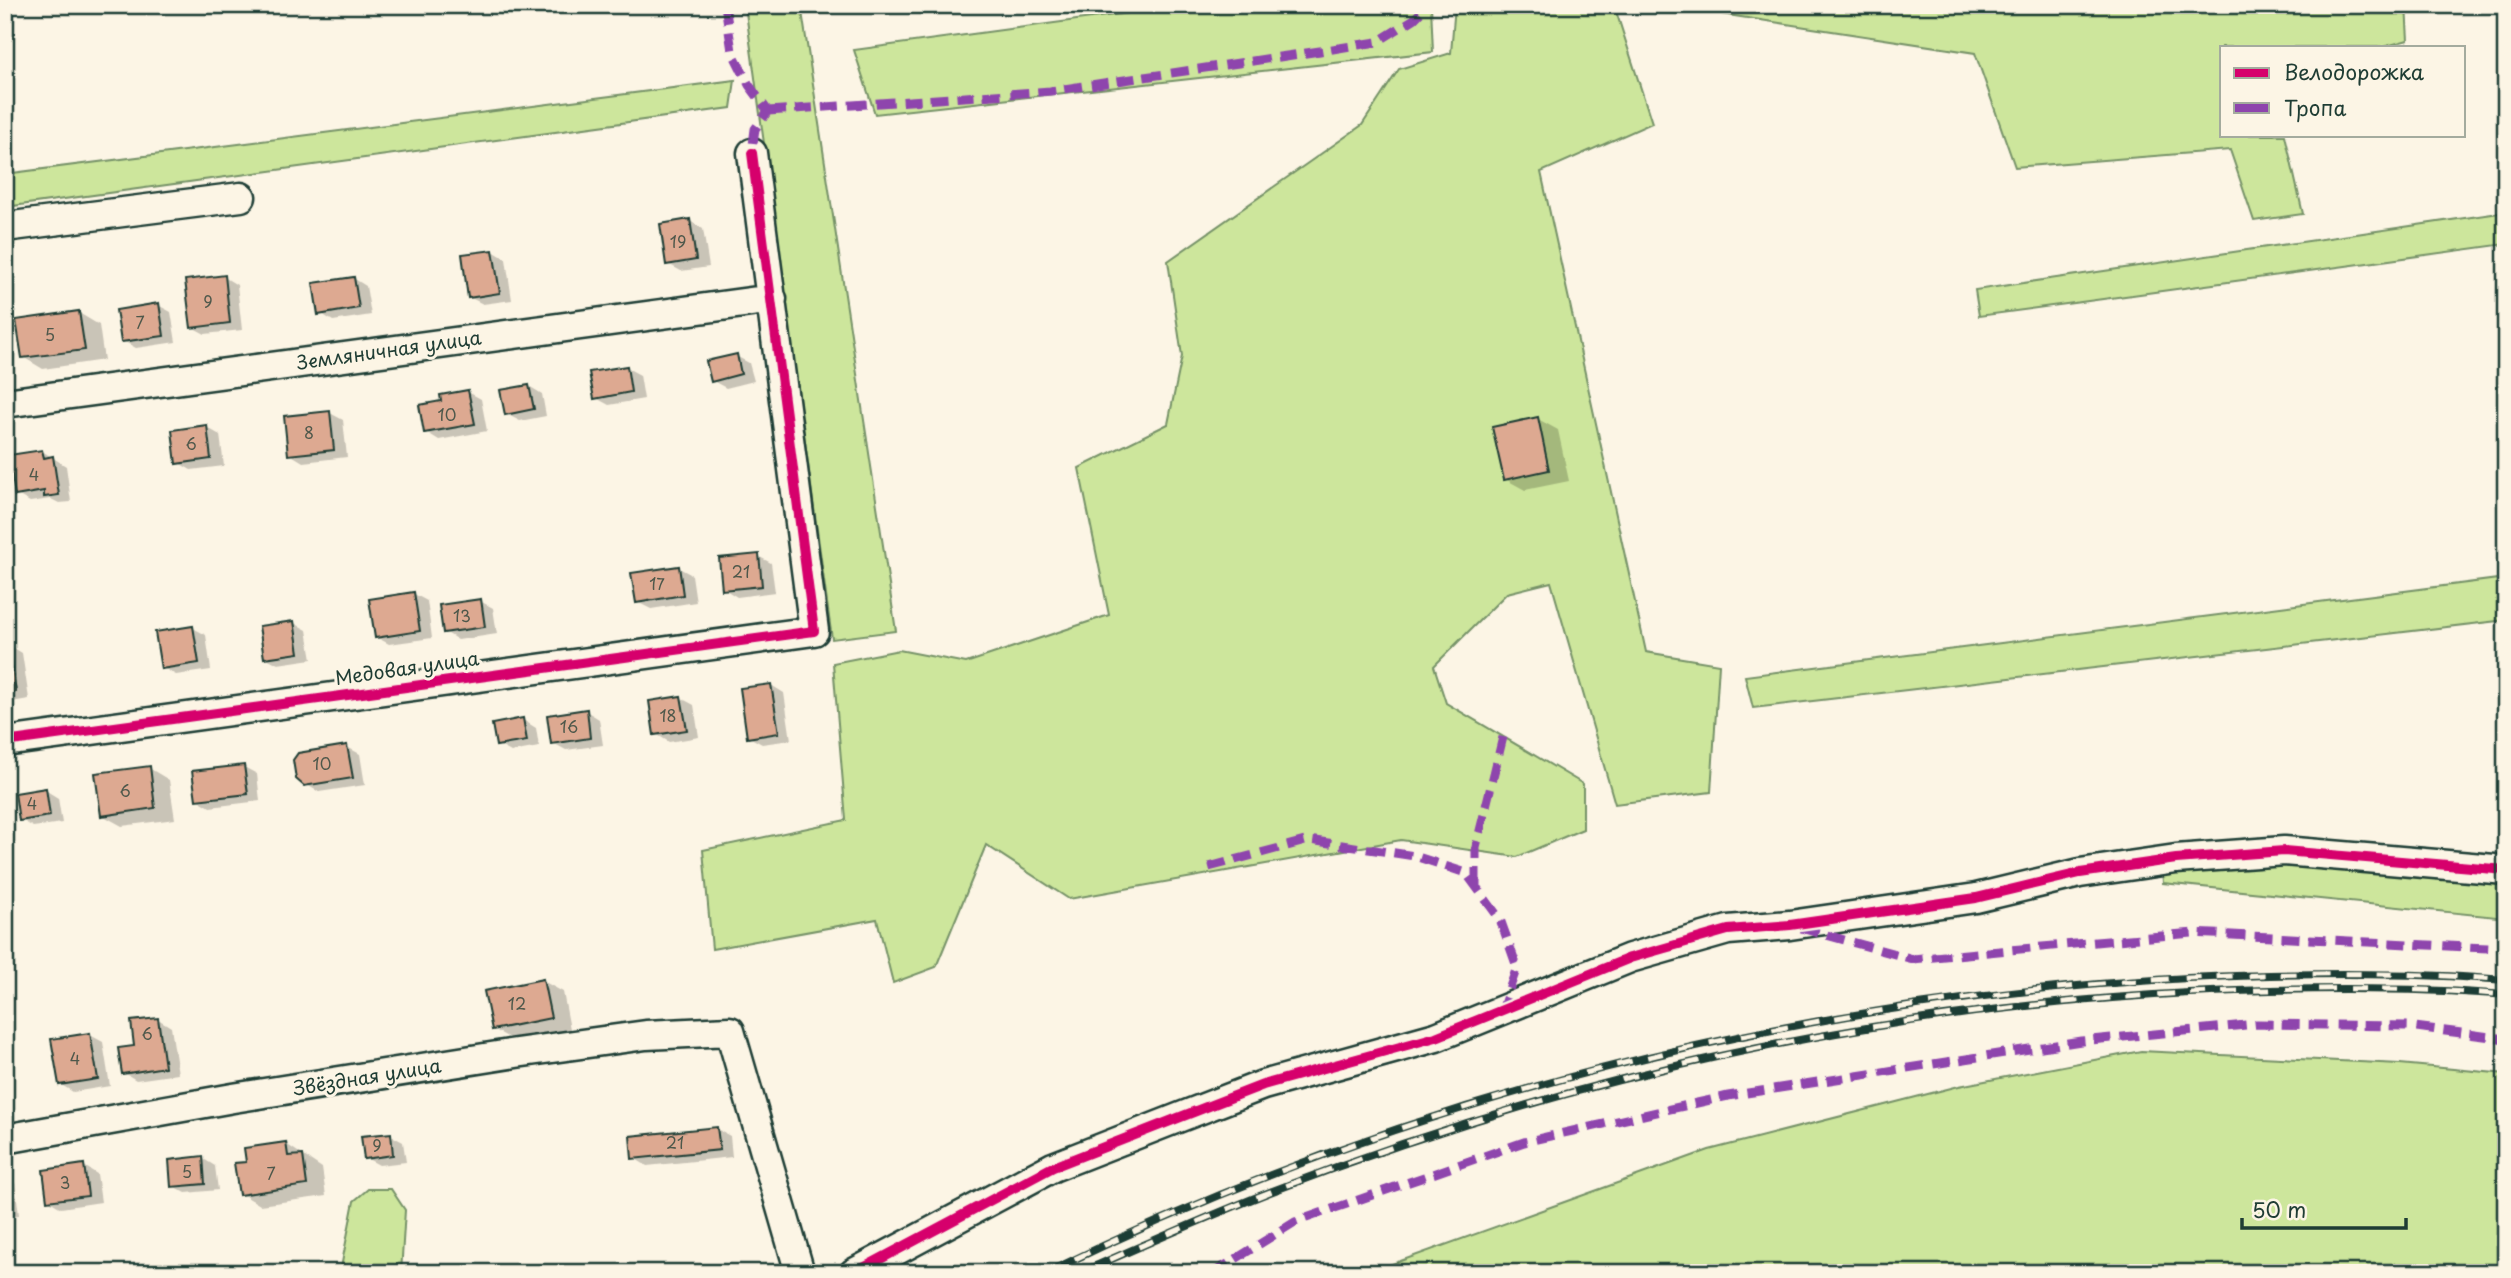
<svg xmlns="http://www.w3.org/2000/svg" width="2511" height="1278" viewBox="0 0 2511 1278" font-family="'Playpen Sans',sans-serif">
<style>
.green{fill:#cde69c;stroke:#769268;stroke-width:2}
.shadow{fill:#0003}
.building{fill:#dda991;stroke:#1f3d34;stroke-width:2}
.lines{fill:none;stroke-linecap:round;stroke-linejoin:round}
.minor-casing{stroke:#1f3d34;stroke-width:33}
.minor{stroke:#fcf5e5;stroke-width:28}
.rail-casing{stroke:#1f3d34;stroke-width:8}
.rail{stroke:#fcf5e5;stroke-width:5;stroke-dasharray:16;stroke-linecap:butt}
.quiet{stroke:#8e44ad;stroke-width:9;stroke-dasharray:18 9;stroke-linecap:butt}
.cycleway-casing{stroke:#fcf5e5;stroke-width:15}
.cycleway{stroke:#d6006c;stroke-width:10}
.labels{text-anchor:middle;stroke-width:6;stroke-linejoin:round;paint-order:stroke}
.number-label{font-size:16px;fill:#4e584b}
.street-label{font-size:19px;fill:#1f3d34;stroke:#fcf5e5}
</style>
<rect width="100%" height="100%" fill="#fcf5e5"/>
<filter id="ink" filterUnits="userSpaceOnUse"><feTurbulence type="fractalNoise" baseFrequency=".0143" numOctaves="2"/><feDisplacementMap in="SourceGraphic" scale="14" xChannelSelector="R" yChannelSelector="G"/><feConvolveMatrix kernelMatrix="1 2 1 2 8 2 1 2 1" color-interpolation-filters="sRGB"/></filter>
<g filter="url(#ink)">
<!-- green -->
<path class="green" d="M745,5h56l95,626 -64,8z
M1188,5h243l2,47 -558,62 -21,-64z
M1455,5h159l38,118 -111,49 105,480 73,12 -8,128 -96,12 -64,-222 -44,11 -73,73 12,37 137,81v45l-66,28 -116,-17 -332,59 -83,-54 -50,122 -43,16 -16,-64 -165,30 -9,-99 143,-30 -13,-157 66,-13 67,13 143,-48 -30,-147 89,-44 14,-68 -14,-95 194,-136 37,-56 52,-16z
M1710,5h696l2,35 -25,7h-161v88h63l18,79 -49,7 -24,-71 -215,17 -40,-114 -260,-40z
M735,80l-4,28 -726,99v-33z
M2506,212v32l-527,72 -4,-26z
M2506,578v42l-753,88 -8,-32z
M2267,840l239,16v62l-343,-35 -2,-32z
M2141,1051l259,13 106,10v199h-1139l342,-123 250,-64z
M368,1189h23l14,21 -4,63h-61l14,-72z"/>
<!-- shadow -->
<path class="shadow" d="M690,221l13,8 6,38 -28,4 -13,-7z
M493,251l13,8 6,41 -29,4 -14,-7z
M224,277l13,8 5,45 -37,4 -13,-7z
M353,278l13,8 5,29 -38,6 -13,-8z
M158,305l13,7 5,30 -40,6 -13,-7z
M79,313l20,12 5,35 -61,9 -20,-12z
M736,356l13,7 5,18 -28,7 -13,-7z
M627,368l13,7 4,24 -35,6 -13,-7z
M529,386l13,8 4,22 -26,5 -14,-7z
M468,392l13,7 6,32 -48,9 -13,-8 17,-29z
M330,413l13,7 4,37 -44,5 -13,-8z
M1538,419l20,11 11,51 -44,9 -20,-11z
M206,427l14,8 4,31 -33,4 -14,-8z
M42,451l24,15 5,36 -12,1 -8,-4 -21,3 -13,-7z
M758,556l13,7 4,29 -38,5 -13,-8z
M679,568l13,7 4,27 -45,7 -14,-7z
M414,594l13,7 5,37 -43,6 -13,-7z
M480,601l13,7 4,26 -39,6 -13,-8z
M294,623l13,7 5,29 -34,5 -13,-7z
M193,628l13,7 5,35 -35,5 -13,-7z
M9,645l13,8 7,46 -24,4v-57z
M771,685l13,8 7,47 -29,4 -13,-7z
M681,698l13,7 5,32 -30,5 -13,-8z
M586,711l13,8 4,26 -37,5 -13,-7z
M523,720l13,8 3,19 -28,5 -13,-7z
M347,747l13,7 5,31 -46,7 -14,-8z
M244,767l13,7 3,27 -50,6 -13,-8z
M149,768l20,12 6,39 -53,7 -20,-11z
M45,790l13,8 4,25 -29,4 -13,-8z
M543,981l20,11 7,37 -57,11 -20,-11z
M158,1019l13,8 7,47 -42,6 -13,-8 13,-25z
M90,1035l13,7 7,44 -37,6 -13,-8z
M717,1129l13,7 2,21 -85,9 -13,-8z
M390,1135l13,7 3,20 -27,3 -13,-7z
M286,1144l36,24 4,28 -66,9 -20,-12 8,-30z
M202,1158l13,8 3,24 -32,3 -13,-7z
M84,1166l13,8 4,28 -40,6 -13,-8z
M5,1177l10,6 4,32 -14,1z"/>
<!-- building -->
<path class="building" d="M690,219l6,41 -30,5 -6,-41z
M493,250l7,43 -32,5 -6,-44z
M225,275l5,48 -39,5 -6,-48z
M354,277l5,31 -41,7 -5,-32z
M159,303l5,33 -43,6 -5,-32z
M79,311l6,39 -63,8 -6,-38z
M737,354l4,20 -30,8 -5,-21z
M627,366l4,26 -37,7 -5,-27z
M529,385l5,24 -29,6 -5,-25z
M468,390l7,34 -51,9 -5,-28 22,-4 -1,-6z
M330,411l4,39 -46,5 -4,-39z
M1538,417l11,53 -45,10 -12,-53z
M207,425l4,34 -35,5 -4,-34z
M42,450l2,8 9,-2 6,39 -15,2v-6l-29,5 -6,-41z
M759,554l3,32 -40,4 -3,-32z
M679,566l4,29 -47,8 -5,-30z
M414,592l6,39 -45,7 -6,-39z
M481,599l4,28 -42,6 -4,-28z
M294,621l5,32 -35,5 -5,-32z
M193,626l6,37 -38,6 -6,-37z
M9,643l7,49 -11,2v-50z
M771,684l8,49 -32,5 -7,-50z
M681,696l6,34 -33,5 -5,-34z
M587,709l3,29 -39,6 -4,-29z
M523,718l4,23 -31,5 -4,-22z
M347,745l6,33 -49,8 -8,-7 -3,-19 5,-7z
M244,765l4,29 -52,6 -4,-29z
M150,766l5,42 -54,8 -6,-43z
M46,788l4,28 -31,5 -4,-28z
M543,979l8,39 -59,12 -8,-39z
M158,1018l7,49 -43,7 -4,-26 16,-2 -3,-25z
M90,1033l8,46 -39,6 -8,-46z
M717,1127l3,23 -88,9 -2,-23z
M391,1133l2,22 -29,4 -3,-23z
M286,1142l2,14 15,-1 4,30 -68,10 -5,-32 12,-1 -2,-14z
M203,1156l2,28 -34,3 -2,-27z
M84,1164l4,32 -41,5 -4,-31z"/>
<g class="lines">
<!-- minor casing -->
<g class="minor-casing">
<path id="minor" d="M5,227l236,-30
M5,403l767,-104
M5,742l809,-111 -62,-478
M5,1139l228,-41 283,-45 130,-18 84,-4 70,242
M854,1273l199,-106 125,-49 85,-33 173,-48 194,-79 98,-28 62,-5 186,-27 104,-25 96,-14 108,-8 222,19"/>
</g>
<!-- minor -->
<use href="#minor" class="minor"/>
<!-- rail casing -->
<g class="rail-casing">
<path id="rail" d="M1046,1273c354,-173 749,-274 1142,-295 105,-5 213,-7 318,2
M1080,1273c63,-28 126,-56 190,-81 293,-114 605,-183 919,-199 105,-5 212,-7 317,2"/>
</g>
<!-- rail -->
<use href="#rail" class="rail"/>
<!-- quiet -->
<path class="quiet" d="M725,5l7,46 17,34 19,26 -13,18 -3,24
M768,111l282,-20 270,-40 57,-9 37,-23 14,-14
M1209,867l100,-27 106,16 51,17 34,46 17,48 -15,43
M1476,886v-39l27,-110
M1801,928l112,31 280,-26 313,16
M1213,1273l82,-51 229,-80 204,-46 353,-55 176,-17 151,2 98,13"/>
<!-- cycleway casing -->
<g class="cycleway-casing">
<path id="cycleway" d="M5,742l809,-111 -62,-478
M854,1273l199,-106 125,-49 85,-33 173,-48 194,-79 98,-28 62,-5 186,-27 104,-25 96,-14 108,-8 222,19"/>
</g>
<!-- cycleway -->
<use href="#cycleway" class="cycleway"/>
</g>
</g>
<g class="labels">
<!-- number labels -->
<g class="number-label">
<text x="678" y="248">19</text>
<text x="208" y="308">9</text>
<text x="140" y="329">7</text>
<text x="50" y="341">5</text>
<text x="447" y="421">10</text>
<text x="309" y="439">8</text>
<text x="191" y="450">6</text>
<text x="34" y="481">4</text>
<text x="741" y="578">21</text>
<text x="657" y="590">17</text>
<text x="462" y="622">13</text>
<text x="668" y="722">18</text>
<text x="569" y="733">16</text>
<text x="322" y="770">10</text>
<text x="125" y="797">6</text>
<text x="32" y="810">4</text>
<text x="517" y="1010">12</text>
<text x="147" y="1040">6</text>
<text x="75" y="1065">4</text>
<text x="675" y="1149">21</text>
<text x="377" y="1152">9</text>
<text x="187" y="1178">5</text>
<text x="271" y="1180">7</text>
<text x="65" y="1189">3</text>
</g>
<!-- street labels -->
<g class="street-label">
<text transform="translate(389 350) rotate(-8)" y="7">Земляничная улица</text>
<text transform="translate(407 668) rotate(-8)" y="7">Медовая улица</text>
<text transform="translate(367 1077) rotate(-9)" y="7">Звёздная улица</text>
</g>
</g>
<!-- margin -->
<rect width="2511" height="1278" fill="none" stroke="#fcf5e5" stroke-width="28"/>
<rect x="14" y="14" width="2483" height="1250" fill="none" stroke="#1f3d34" stroke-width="2.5" filter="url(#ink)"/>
<!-- legend -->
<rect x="2220" y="46" width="245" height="91" fill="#fcf5e5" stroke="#a4ab9e" stroke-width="2"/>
<rect x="2234" y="68" width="35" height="10" fill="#d6006c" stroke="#a4ab9e" stroke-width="2"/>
<text x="2284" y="80" font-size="21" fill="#1f3d34">Велодорожка</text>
<rect x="2234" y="103" width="35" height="10" fill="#8e44ad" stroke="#a4ab9e" stroke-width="2"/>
<text x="2284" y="116" font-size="21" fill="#1f3d34">Тропа</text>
<!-- scale -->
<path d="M2242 1218v10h164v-10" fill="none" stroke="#1f3d34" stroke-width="3.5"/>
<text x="2252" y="1218" font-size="21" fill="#1f3d34" stroke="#fcf5e5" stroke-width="5" paint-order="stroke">50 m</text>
</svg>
